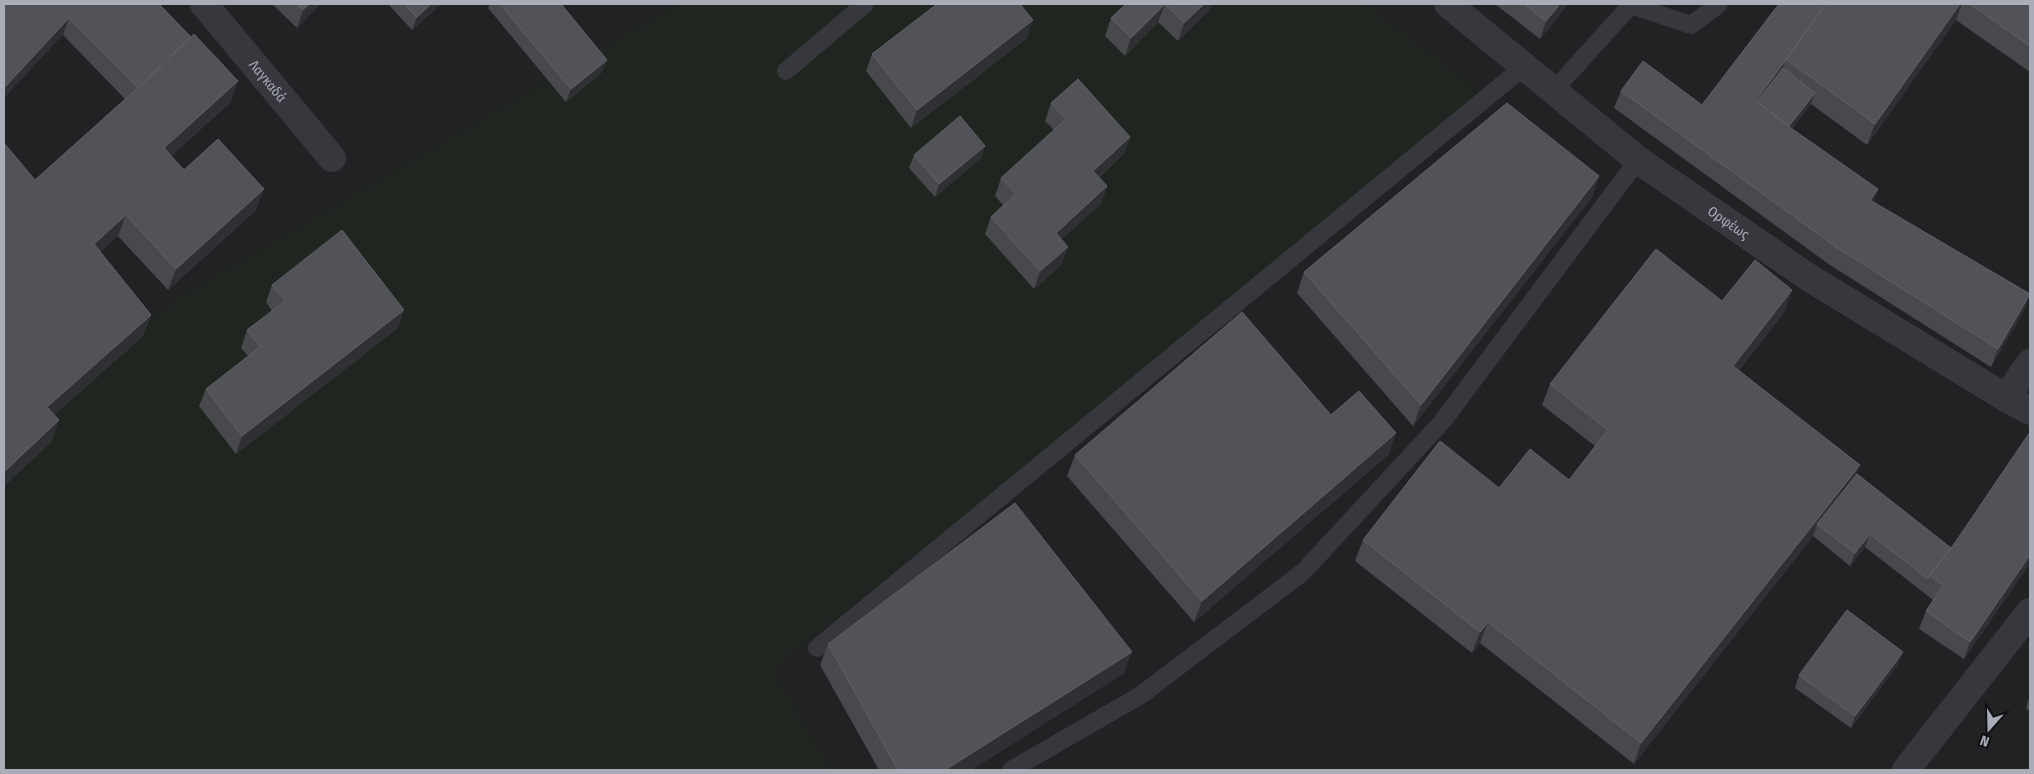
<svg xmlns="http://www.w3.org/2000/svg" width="2034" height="774" viewBox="0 0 2034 774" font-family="'Fira Sans Condensed',sans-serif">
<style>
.built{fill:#222225}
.green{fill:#1e261f}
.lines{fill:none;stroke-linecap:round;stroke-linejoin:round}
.service{stroke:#37383d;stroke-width:18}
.minor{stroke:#37383d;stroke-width:28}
.tertiary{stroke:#37383d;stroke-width:28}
.wall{fill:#47494d}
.shaded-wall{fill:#2f3033}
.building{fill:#525359;stroke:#5f6168}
.labels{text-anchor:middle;stroke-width:4;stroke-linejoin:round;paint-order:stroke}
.street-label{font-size:14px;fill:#a8adb8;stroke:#111113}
</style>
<rect width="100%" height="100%" fill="#161618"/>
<!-- built -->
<path class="built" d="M4,4h2026v766h-2026z"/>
<!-- green -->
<path class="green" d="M678,4h687l123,93 -715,572 58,101h-827v-315l171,-155z"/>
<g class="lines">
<!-- service -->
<path class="service" d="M786,71l79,-67
M1554,90l77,-85 60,20 28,-21
M817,648l708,-582
M1011,770l130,-75 162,-123 139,-150 196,-262"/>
<!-- minor -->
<g class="minor">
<path id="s1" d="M204,4l128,154"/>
<path d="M2006,398l24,-35"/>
<path d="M1906,770l124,-158"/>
</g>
<!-- tertiary -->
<path class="tertiary" id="s2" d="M1448,4l190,156 170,117 198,121 24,13"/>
</g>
<!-- wall -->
<path class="wall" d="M4,4h155l72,98 -60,54 13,14 72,40 -88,80 -50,-54 -18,16 51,63 -8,21 -89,79 -2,26 -48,45v-343l31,37 90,-81 -62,-64z
M272,4h48l-23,24z
M388,4h53l-29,26z
M490,4h71l46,56 -5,12 -36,30 -78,-94z
M1126,4h86l-2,5 -32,32 -20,-19 -33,34 -20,-20 6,-18z
M1495,4h73l-28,35z
M1779,4h251v68l-74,-52 -89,125 -56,-41 -19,25 86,60 -5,13 151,109 -33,56 -161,-102 -216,-157 7,-17 81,14z
M1027,38l-116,90 -45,-57 6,-17z
M1051,103l79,34 -6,17 -25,23 8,9 -6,18 -40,35 1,25 -28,25 -49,-55 6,-17 12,-12 -8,-9 6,-18 53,-48 -9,-9z
M985,146l-4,12 -46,39 -26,-29 5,-13z
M1599,176l-7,21 -179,229 -116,-133 7,-21z
M272,285l126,43 -162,126 -37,-48 7,-17 42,-33 -7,-8 6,-18 25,-19 -6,-9z
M1722,301l63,10 -46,59 118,104 94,74 79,15 -66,96 -45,-30 7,-18 7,-11 -10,-8 -58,-45 -15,19 -37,-30 -179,228 -154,-121 -8,10 -117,-92 8,-21 136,-52 70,-8 26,-34 -53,-41 8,-21z
M1331,415l58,39 -195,168 -127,-146 8,-21z
M828,644l296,29 -153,97h-92l-59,-105z
M1898,664l-47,64 -56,-40 4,-13z
M2030,695v17l-4,-4z"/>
<!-- shaded-wall -->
<path class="shaded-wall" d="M309,4h11l-23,24 6,-18z
M431,4h10l-29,26 5,-13z
M1165,4l-7,18 -33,34 6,-18z
M1204,4h8l-2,5 -32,32 6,-18z
M1560,4h8l-28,35 6,-18z
M1960,4h2l-6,16 -89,125 8,-21z
M69,18l-6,17 -59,63v-10z
M1033,20l-6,18 -116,90 6,-18z
M607,60l-5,12 -36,30 5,-13z
M1785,61l-6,18 -22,29 -1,-7z
M238,81l-7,21 -74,67 7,-21z
M1815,93l-5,13 -29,37 5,-13z
M1130,137l-6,17 -38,34 7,-17z
M985,146l-4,12 -46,39 4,-13z
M1599,176l-7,21 -179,229 8,-21z
M1107,186l-6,18 -52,47 7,-18z
M264,189l-8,21 -88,80 8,-21z
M1878,189l-6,17 -2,-6z
M126,215l-8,21 -32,29 8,-21z
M1068,247l-6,17 -28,25 6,-18z
M1792,290l-7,21 -60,76 8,-21z
M2030,294l-6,17 -33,56 7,-18z
M404,310l-6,18 -162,126 6,-18z
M151,315l-8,21 -103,92 7,-21z
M59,420l-7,21 -48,45v-14z
M1396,433l-7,21 -195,168 8,-21z
M1860,465l-8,21 -35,38 -4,12 -179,228 7,-21z
M1870,534l-5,13 -15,19 5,-13z
M2030,555v8l-66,96 6,-17z
M1488,622l-8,21 -8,10 8,-21z
M1132,652l-8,21 -153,97h-26z
M1903,652l-5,12 -47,64 4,-12z"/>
<!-- building -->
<path class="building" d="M4,4h155l32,33 -53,51 -69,-70 -65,70z
M296,4h13l-6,6z
M404,4h27l-14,13z
M500,4h61l46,56 -36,29z
M937,4h83l13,16 -116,90 -45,-56z
M1126,4h78l-20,19 -19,-19 -34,34 -20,-20z
M1524,4h36l-14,17z
M1779,4h47l-70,97 32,25 90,63 -8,11 160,94 -32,55 -162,-102 -215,-156 22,-30 59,44z
M1826,4h134l-85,120 -89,-65z
M1970,4h60v42z
M194,34l44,47 -74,67 20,22 34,-31 46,50 -88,80 -50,-54 -32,29 57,71 -104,92 12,13 -55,52v-329l31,37 105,-94z
M1783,68l32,25 -26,33 -32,-24z
M1078,79l52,58 -37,34 14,15 -51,47 12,14 -28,24 -49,-54 25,-23 -15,-16 65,-59 -15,-16z
M1507,103l92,73 -178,229 -117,-133z
M960,116l25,30 -46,38 -25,-29z
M342,230l62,80 -162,126 -36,-47 54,-42 -13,-17 38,-29 -13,-16z
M1656,249l66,52 33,-41 37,30 -59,76 127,99 -219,278 -153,-121 -8,10 -117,-92 77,-99 59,47 31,-39 39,31 39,-50 -58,-46z
M1242,312l89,103 28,-24 37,42 -194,168 -127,-146z
M2030,432v123l-60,87 -44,-31 17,-25 -13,-11 24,-31z
M1857,474l94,74 -21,27 -2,4 -58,-45 -15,19 -38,-29z
M1015,503l117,149 -187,118h-47l-70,-126z
M1847,610l56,42 -48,64 -56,-41z"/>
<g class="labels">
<!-- street labels -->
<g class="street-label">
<text dy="5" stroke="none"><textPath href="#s1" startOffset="100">Λαγκαδά</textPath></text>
<text dy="5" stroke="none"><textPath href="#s2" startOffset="356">Ορφέως</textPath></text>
</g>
</g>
<!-- border -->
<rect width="2034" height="774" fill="none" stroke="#a8adb8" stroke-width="10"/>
<!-- north arrow -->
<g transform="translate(1989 729) rotate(200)" stroke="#111113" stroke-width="4" paint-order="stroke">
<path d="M0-4L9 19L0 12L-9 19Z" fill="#a8adb8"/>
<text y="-8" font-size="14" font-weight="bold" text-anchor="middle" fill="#a8adb8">N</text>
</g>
</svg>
